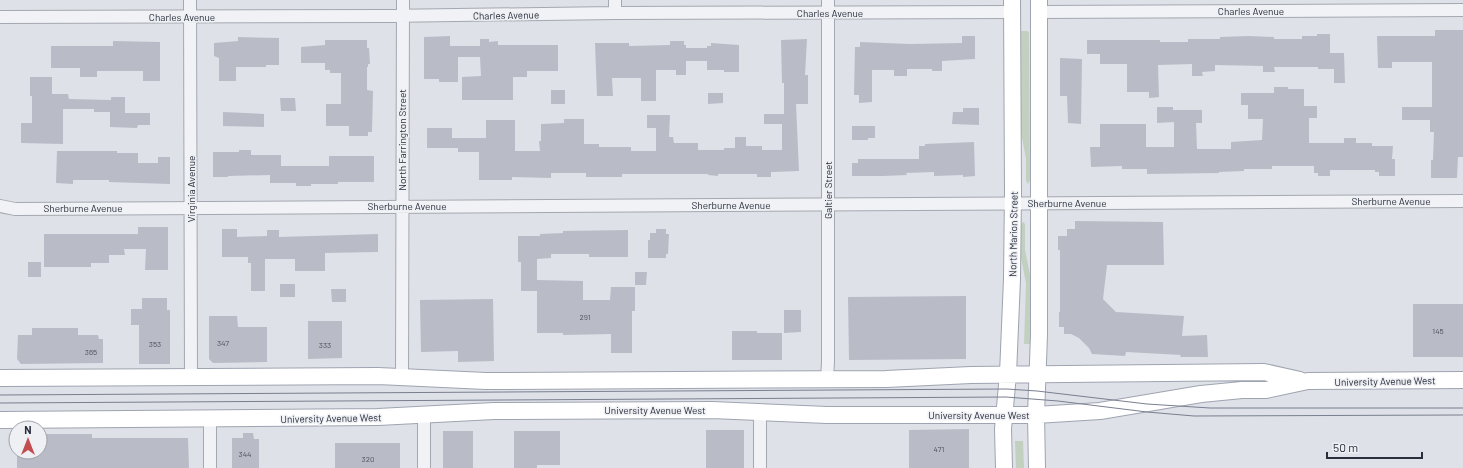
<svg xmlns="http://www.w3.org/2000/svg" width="1463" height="468" viewBox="0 0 1463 468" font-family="Barlow,sans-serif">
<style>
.green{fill:#c2d0c0}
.building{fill:#b9bcc6}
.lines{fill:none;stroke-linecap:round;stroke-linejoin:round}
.minor-casing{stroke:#a4a8b0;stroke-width:14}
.major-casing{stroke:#9fa4b1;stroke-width:18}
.minor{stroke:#f1f2f5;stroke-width:12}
.major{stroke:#fff;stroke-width:16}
.tram{stroke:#797f8f;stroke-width:1}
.labels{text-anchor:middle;stroke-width:3;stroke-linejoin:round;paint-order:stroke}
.number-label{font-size:8px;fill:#4d525e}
.street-label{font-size:10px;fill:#292e3c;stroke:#eef0f4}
</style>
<rect width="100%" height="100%" fill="#dee1e7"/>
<!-- green -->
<path class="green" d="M1020,31h8l1,2 1,147 -2,4 -2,-3v-22l-5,-27 -2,-25z
M1023,222l2,2v26l7,34 -2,60h-6l2,-61 -5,-25v-34z
M1015,441h8l1,27h-8z"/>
<!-- building -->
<path class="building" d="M1435,30h28v127h-5l-1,21h-26v-18h2l1,-28h-4v-12h-28v-13h30v-45h-40v6h-14l-1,-32h58z
M1317,34h13v19h14l1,30h-11v-14h-16v-2h-44l1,5h-12v-6l-48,-1v6l-13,1 1,4h-11v-12l-34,1 1,32 -10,1v-6h-22v-28h-27v-10h-13v-14h73v2h28v-3h32v-2l29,-1 25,1v2h28v-3h15z
M450,36v10h30v-7h9v3l9,-1v4h60v26h-31v6h-14v23h-51v-23l19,-1 -1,-19h-22v25h-19v-3h-15v-42z
M962,36h13v23l-33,2v10h-10v-2h-25v7h-13v-6h-22v32l-13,1v-8h-5l1,-48h5v-5l50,2 52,-1z
M238,37l41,1v27h-13v2h-30v14h-17v-23l-5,-2v-13l24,-2z
M807,39l-2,36h3v29h-12l3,67 -26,1h-2v5h-14v-3h-39v2l-10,-1v-1h-86v3h-36v-4h-35v5l-39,-1v3h-33v-28h-21v-4h-31v-20h25v10h34v-18h29v31h25l-1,-10h2v-17l23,-1v-4h20v25h15v3h32v4h25v-23h-9v-13h23l-1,22h4l1,6h24v7h26v-2h11v-11h11v9h16v4h20v-26h-18v-10h20v-31h-2l-1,-43z
M325,40h42v8h2l1,16h-2v3h-1v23l6,1 -1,41h-4v4h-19v-10h-23v-22h15v-31h-11v-3h-5v-7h-24v-16l24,-2z
M113,41l47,1v39h-17v-10h-46v6h-17v-9h-29v-22h62z
M670,41h14v4h2v3h21v-2h4v-3l28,2v27h-15v-2h-17v-9h-21v14h-10v-5h-20v31h-15v-23h-29l1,18h-16l-2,-53h34v3l41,-1z
M1060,58l22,1 -1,65 -13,-1 -1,-27h-7z
M30,77h22v17h16l1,5 42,1v-3h14v16h25v12h-12l-1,3 -27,-1v-15h-16v-3h-31v35l-42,-1v-20h11v-27h-2z
M1274,87h14v2h16v17h13v12h-8v25h35v-5h12v5h16v3h21l-1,13h3v17h-16v-4h-4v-2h-45v6h-12v-3h-4v-7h-42v3h-28v2l-25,1v1l-72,1v-5h-25v-3l-31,1 -1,-20h10v-23h46v23h28v-25l-17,1v-16h16v3h29v13h-6l1,26h34v-7l31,-2 1,-21h-15v-14h-7v-12h33z
M551,90h14v14h-14z
M708,93h15v10l-15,1z
M280,98h15l1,13h-15z
M963,108h16v17l-27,-1 1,-12h10z
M223,112l41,2v13l-41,-1z
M852,126h23v12h-7v2h-16z
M974,142l1,34 -12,1v-2l-29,1v-4l-28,1 1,2 -24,1h-31v-13h6v-4h61v-13h6v-2z
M239,150h12v5h30v11h48v-10h45v26h-36v2h-27v2h-15v-3h-26v-8l-42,1v1h-15v-25h26z
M57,151h60v2h21v10h20v-6h12v27l-61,-2v-2h-36v4l-17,-1z
M1075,221l88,1 1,43h-57l-4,34 13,13 68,4 -2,20 25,-1 1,22h-28l1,-2 -55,-3 -1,4 -33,-2 -3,-6 -10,-10 -8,-4h-7v-7h-5v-15h1v-62h-2v-14h9v-7h8z
M138,227h30v43h-23l1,-21h-22l1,6h-16v8h-18v4h-47v-33h94z
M222,229h15v8l30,-1v-6h12v7l99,-3v18l-53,1v18h-30v-12h-30v32h-14v-28h-3v-6h-26z
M656,229h10v5h3l-1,20h-2v4h-18v-18h2v-7h6z
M628,230v27h-39v-3h-38v4l-14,1v21l46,1v19h27l1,-13h24v24h-3v42h-21v-19l-48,1v-2h-26v-42h-16v-29h-3v-26h22v-2l23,-1v-2z
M28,262h13v15h-13z
M635,272h12l-1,13h-11z
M280,284h15v13h-15z
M331,289h15v13h-14z
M966,296v63l-117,1 -1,-63z
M142,298h25v12h3v54h-31v-39h-8v-16h11z
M493,299l1,62 -36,1v-11l-37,1 -1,-52z
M1413,304h50v53h-50z
M784,310h17v22l-17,1z
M209,316h28l1,11h29v35l-54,1 -4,-4z
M308,321h34v37l-34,1z
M32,328h46v7h20l1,4h4v24l-82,1 -4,-5 1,-24h14z
M732,331h25v2h25v27h-50z
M969,429v39h-60v-38z
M706,430h38v38h-38z
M443,431h30v37h-30z
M514,431h46v34h-23v3h-23z
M243,433h10l1,6h5v29h-27v-30h11z
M40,434h52v4h96l1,30h-172v-16h23z
M335,443h65v25h-65z"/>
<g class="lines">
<!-- minor casing -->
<g class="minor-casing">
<path id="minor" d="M190,0l1,377
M615,0v13
M1038,12l425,-2
M0,17l385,-1 230,-3 397,-1
M0,206l15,3 1448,-8
M402,377l1,-377
M827,379l1,-17v-362
M760,412v56
M210,419v49
M424,468v-53"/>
</g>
<!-- major casing -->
<g class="major-casing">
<path id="major" d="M0,378l378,-2 108,5 400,-2 85,-4 293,-3 36,8
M0,420l378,-3 116,-6 218,-1 115,5h209l64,-4 101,-17 41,-4h24l42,-9 155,-1
M1004,468l-1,-39 5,-55 4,-95 1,-88 -1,-191
M1037,468l-1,-53 3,-80v-335"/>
</g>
<!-- minor -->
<use href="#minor" class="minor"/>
<!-- major -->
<use href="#major" class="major"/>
<!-- tram -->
<path class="tram" d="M0,395l1007,-6 30,2 110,13 63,4h253
M0,403l1006,-6 52,4 89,11 47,4 269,-1"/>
</g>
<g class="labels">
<!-- number labels -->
<g class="number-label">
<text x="585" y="320">291</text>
<text x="1438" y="334">145</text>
<text x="223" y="346">347</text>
<text x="155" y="347">353</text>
<text x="325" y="348">333</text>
<text x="91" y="355">365</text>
<text x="939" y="452">471</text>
<text x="245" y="457">344</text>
<text x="368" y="462">320</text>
</g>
<!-- street labels -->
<g class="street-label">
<text x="1251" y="15">Charles Avenue</text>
<text x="830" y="17">Charles Avenue</text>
<text transform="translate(506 15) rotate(-1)" y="4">Charles Avenue</text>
<text x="182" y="21">Charles Avenue</text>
<text transform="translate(402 140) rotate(-90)" y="4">North Farrington Street</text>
<text transform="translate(191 189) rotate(-90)" y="4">Virginia Avenue</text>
<text transform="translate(828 190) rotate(-90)" y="4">Galtier Street</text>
<text x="1391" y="205">Sherburne Avenue</text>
<text x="1067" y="207">Sherburne Avenue</text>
<text x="731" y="209">Sherburne Avenue</text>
<text x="407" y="210">Sherburne Avenue</text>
<text x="83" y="212">Sherburne Avenue</text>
<text transform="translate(1013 234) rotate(-89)" y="4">North Marion Street</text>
<text transform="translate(1385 381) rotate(-1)" y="4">University Avenue West</text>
<text x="655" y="414">University Avenue West</text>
<text x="979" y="419">University Avenue West</text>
<text transform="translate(331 418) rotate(-1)" y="4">University Avenue West</text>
</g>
</g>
<!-- north arrow -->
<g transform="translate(28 440)"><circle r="19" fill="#eef0f4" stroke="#9fa2aa"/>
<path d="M0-3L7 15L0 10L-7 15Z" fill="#c34c50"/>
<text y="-6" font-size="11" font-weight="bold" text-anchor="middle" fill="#292e3c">N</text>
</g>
<!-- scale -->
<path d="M1327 452v6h95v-6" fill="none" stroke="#292e3c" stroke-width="2"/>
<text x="1333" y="452" font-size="12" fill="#292e3c" stroke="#eef0f4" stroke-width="3" paint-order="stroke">50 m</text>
</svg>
